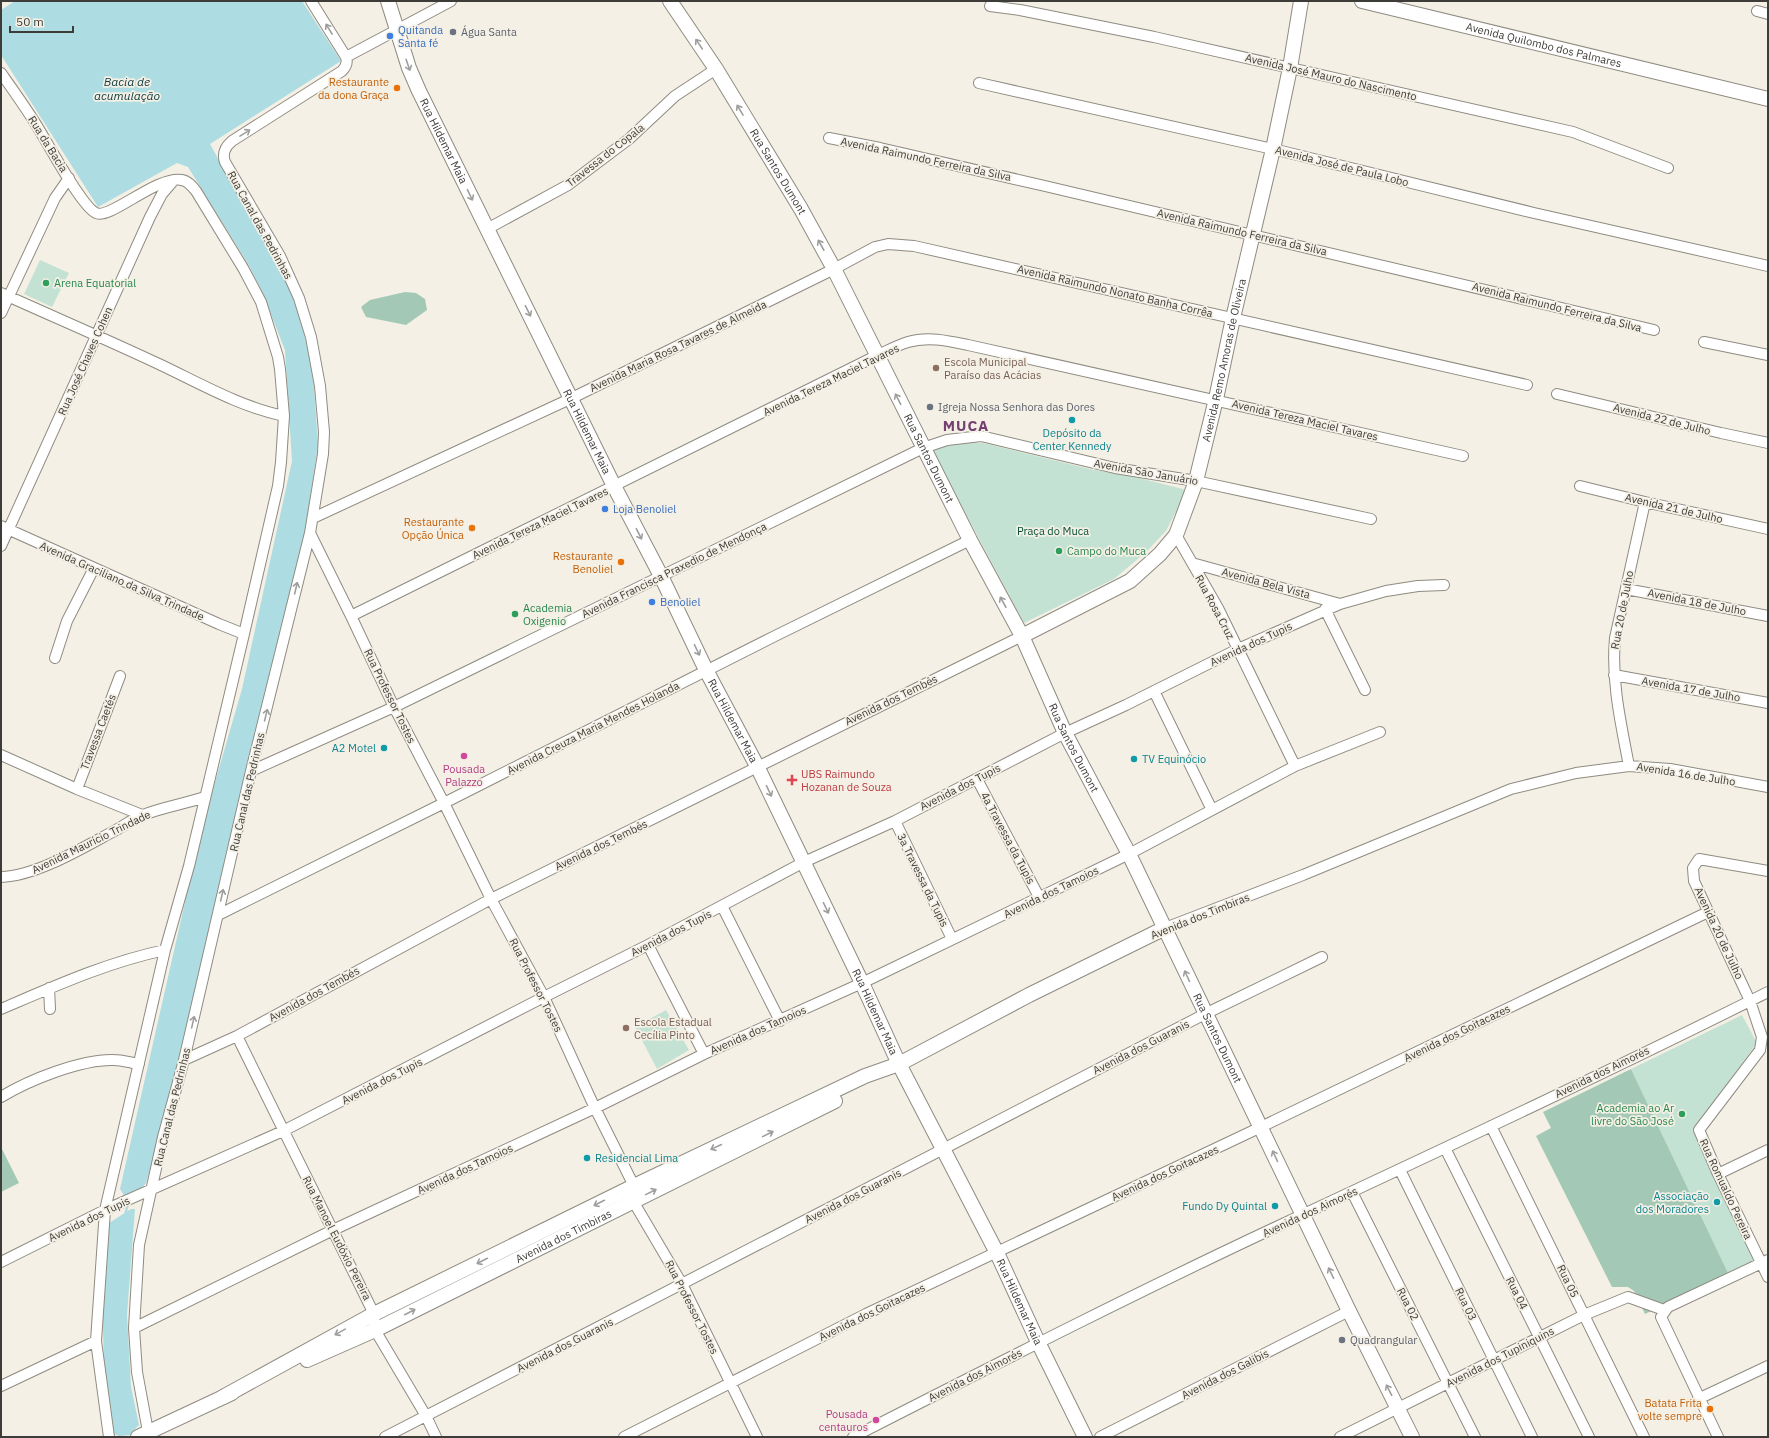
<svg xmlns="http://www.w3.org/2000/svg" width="1769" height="1438" viewBox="0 0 1769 1438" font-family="'IBM Plex Sans',sans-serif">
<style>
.green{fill:#c4e2d3}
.forest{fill:#a3c9b6}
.water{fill:#addce2}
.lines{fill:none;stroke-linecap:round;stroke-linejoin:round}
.stream{stroke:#addce2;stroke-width:2.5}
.street-casing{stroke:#8f8b81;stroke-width:12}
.secondary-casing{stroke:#8f8b81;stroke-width:16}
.street{stroke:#fff;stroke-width:10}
.secondary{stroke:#fff;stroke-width:14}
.oneway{stroke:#9e9e9c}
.worship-dot{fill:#6b7280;stroke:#f4f0e5;stroke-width:1.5}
.shop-dot{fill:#3f7fe0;stroke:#f4f0e5;stroke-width:1.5}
.food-dot{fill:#e8710a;stroke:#f4f0e5;stroke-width:1.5}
.leisure-dot{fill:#2e9e5b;stroke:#f4f0e5;stroke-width:1.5}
.education-dot{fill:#8d6e63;stroke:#f4f0e5;stroke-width:1.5}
.culture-dot{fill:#0f9aa8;stroke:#f4f0e5;stroke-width:1.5}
.hotel-dot{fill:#d1479c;stroke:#f4f0e5;stroke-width:1.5}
.health-dot{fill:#e0444e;stroke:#f4f0e5;stroke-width:1.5}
.labels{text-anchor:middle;stroke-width:3.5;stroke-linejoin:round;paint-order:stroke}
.shop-label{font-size:11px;fill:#366cbe;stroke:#f4f0e5;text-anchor:start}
.worship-label{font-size:11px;fill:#5b616d;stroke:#f4f0e5;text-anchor:start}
.street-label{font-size:11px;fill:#3e3c38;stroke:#f4f0e5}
.food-label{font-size:11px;fill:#c56008;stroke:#f4f0e5;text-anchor:end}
.leisure-label{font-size:11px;fill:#27864d;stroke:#f4f0e5;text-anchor:start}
.education-label{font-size:11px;fill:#785e54;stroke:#f4f0e5;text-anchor:start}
.culture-label{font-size:11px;fill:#0d838f;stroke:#f4f0e5;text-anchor:end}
.park-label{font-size:11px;fill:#024d34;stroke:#f4f0e5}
.hotel-label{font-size:11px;fill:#b23c85;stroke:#f4f0e5}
.health-label{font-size:11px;fill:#be3a42;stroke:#f4f0e5;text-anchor:start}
.water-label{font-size:12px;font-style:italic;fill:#0d3a3f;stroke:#f4f0e5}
.district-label{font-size:15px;font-weight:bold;letter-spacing:1px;fill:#744071;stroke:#f4f0e5}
</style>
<rect width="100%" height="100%" fill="#f4f0e5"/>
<!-- green -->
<path class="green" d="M40,260l29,13 -17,34 -28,-13z
M961,443h22l107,26 41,7 56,14 -21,41 -20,21 -32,27 -90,44 -93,-174z
M666,1010l23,40 -32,19 -22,-42z
M1742,1015l15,28 -64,87 63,130 -2,3 -25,12 -98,-206z"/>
<!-- forest -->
<path class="forest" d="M405,292l11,1 9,6 2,11 -21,15 -40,-8 -5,-10 9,-7z
M1631,1069l98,206 -84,39 -11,-23 -6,-4h-16l-76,-151 15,-8 -8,-16z
M1,1147l18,36 -18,9z"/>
<!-- water -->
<path class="water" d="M15,1h287l39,60 -131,83 86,156 17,72 5,73 -14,93 -99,419 -23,89 -4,24 -32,113 -6,7 -15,7 -5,-8 82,-362 40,-138 50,-228 -7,-111 -22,-56 -15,-30 -60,-97 -11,-4 -79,44 -97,-152v-45z
M131,1209h4l-8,106 4,72 8,38 -7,7 -1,3 -12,1 -5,-2 -10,-68 -2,-71 7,-72z"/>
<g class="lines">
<!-- stream -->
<path class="stream" d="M125,1215l3,-11"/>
<!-- street casing -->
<g class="street-casing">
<path id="street" d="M990,6l30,4 134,27 419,95 95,36
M1757,11l11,3
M346,57l105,-56
M1,73c12,17 25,35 36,53 10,16 45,81 59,87 14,7 61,-38 86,-33 6,1 10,6 14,11l47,77 18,34 17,55 2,12 4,47 -3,46 -3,24 -34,148 -55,232 -24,84 -60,260 -9,131 13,96
M979,83l294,66 261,64 234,53
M829,138l51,10 165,38 609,144
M487,229l81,-44 61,-46 46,-43 41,-27
M1,293c53,24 107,47 160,72 40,19 80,42 123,51
M1,313l54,-115 14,-20
M1704,342l64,13
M1557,394l164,39 47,10
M1580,486l65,16 123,27
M313,518l259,-120 262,-129 41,-22 13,-3 26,2 613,139
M1,526l218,98 25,10
M310,533l41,83 43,91 50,96 47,96 53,98 49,107 41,82 -1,15 49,83 75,153
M1176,535l42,73 77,158
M1,546l149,-329 12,-23 12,-14
M1192,563l148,41
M1626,589l142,27
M1325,609l40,81
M351,616l525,-260c11,-5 22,-11 32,-14 20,-6 41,-1 60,3l495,111
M55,658l12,-37 27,-53
M1614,675l154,28
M1154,691l58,119
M1,755l76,34 65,26
M1629,766c-8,-42 -18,-85 -14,-128l30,-136
M251,771l143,-64 529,-259 24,-8 34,-4 134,32 81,13 175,38
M977,779l62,118
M77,789l43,-113
M895,821l57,118
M1768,871l-69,-12 -6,9 1,13 56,120 12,36 -2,13 -61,80 19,44 50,103
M1,877c36,-1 83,-30 115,-47 9,-5 18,-12 27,-15 20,-8 41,-11 62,-18
M722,906l58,115
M218,915l226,-112 331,-167 195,-96
M1165,928l138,-53 208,-86 65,-16 53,-7 41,3 98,18
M648,945l56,109
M49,988l1,21
M1,1009c54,-23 107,-47 164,-59
M237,1036l137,278 1,16 51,86 10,21
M184,1060l53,-24 254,-137 531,-263
M1,1097c28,-17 80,-38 113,-37 8,0 17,3 25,4
M1491,1126l153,311
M1445,1148l144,289
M1400,1170l132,267
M1718,1174l50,-24
M1352,1192l123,245
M1,1262l104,-52 178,-79 261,-134 104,-52 156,-83 91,-41 170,-88 61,-28 112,-56 102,-45 46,-13 32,-5 26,-1
M134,1328l199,-98 262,-122 109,-54 158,-71 267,-129 166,-88 85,-34
M1,1386l95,-45
M1698,1399l70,-33
M149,1437l-12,-65 -3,-44 5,-83 24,-108 21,-77 67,-289 59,-238 13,-79 1,-22 -4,-46 -9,-49 -12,-39 -19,-42 -55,-94c-3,-9 0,-15 7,-21l110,-70c4,-4 6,-8 4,-14l-35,-56
M385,1437l820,-423 117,-57
M624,1437l242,-123 395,-187 447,-215
M853,1437c149,-76 298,-152 449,-222 156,-73 312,-146 466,-223
M1100,1437l249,-126
M1340,1437l244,-122 44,-18 36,13
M1718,1437l-57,-120 7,-10 100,-47"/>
</g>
<!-- secondary casing -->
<g class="secondary-casing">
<g id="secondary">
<path id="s1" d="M388,1l21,67 10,23 195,395 47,90 45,94 51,96 105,217 37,81 98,189 41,89 47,95"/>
<path id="s2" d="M670,1l46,68 85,140 33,60 136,271 52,96 43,97 64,121 220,457 63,126"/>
<path id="s3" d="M1362,1l406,98"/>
<path id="s4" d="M1022,636l108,-55 30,-27 16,-19 20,-54 20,-82 17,-81 40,-169 17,-81 11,-67"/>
<path id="s5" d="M307,1360l68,-30 460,-229"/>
<path d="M223,1397l151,-83 260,-128 231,-110 34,-12 130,-69 136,-67"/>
<path d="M138,1437l94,-44"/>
</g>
</g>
<!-- street -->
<use href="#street" class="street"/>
<!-- secondary -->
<use href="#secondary" class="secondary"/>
</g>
<!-- one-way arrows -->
<defs><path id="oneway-shaft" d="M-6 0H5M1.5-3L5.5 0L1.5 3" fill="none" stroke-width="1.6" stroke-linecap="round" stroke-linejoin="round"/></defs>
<g class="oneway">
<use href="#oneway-shaft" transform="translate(329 29) rotate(-122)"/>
<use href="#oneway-shaft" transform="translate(699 44) rotate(-124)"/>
<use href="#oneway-shaft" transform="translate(408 65) rotate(71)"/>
<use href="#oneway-shaft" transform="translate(740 110) rotate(-121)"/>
<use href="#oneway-shaft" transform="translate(245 133) rotate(-32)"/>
<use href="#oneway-shaft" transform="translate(470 195) rotate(64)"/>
<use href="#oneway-shaft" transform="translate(821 245) rotate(-119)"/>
<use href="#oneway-shaft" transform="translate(528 311) rotate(63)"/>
<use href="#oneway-shaft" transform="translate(898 399) rotate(-117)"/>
<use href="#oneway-shaft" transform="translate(639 534) rotate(63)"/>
<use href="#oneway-shaft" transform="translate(296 588) rotate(-77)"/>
<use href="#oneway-shaft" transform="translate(1003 602) rotate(-119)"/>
<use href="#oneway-shaft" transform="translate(697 650) rotate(64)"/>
<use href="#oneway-shaft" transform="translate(266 715) rotate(-76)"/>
<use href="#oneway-shaft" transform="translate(769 791) rotate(64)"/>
<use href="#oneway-shaft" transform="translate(222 895) rotate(-77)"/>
<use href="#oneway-shaft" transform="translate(826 908) rotate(64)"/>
<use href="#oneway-shaft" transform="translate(1187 976) rotate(-115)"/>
<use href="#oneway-shaft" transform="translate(193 1022) rotate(-77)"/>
<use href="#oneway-shaft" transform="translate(768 1134) rotate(-26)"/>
<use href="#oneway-shaft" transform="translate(716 1147) rotate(155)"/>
<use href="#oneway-shaft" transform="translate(1275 1156) rotate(-115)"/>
<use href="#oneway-shaft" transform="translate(651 1192) rotate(-26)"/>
<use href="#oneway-shaft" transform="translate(599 1203) rotate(153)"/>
<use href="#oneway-shaft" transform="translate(482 1261) rotate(153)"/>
<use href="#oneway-shaft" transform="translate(1331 1273) rotate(-116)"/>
<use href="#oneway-shaft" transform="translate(410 1312) rotate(-27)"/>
<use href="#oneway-shaft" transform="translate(340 1332) rotate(151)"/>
<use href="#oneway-shaft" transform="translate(1389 1390) rotate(-117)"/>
</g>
<!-- markers -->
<g class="worship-dot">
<circle cx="453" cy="32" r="4"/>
<circle cx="930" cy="407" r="4"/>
<circle cx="1342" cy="1340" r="4"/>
</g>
<g class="shop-dot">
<circle cx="390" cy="36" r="4"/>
<circle cx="605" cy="509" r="4"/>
<circle cx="652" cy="602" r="4"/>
</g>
<g class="food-dot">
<circle cx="397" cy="88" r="4"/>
<circle cx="472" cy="528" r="4"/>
<circle cx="621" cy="562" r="4"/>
<circle cx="1710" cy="1409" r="4"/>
</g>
<g class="leisure-dot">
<circle cx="46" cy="283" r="4"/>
<circle cx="1059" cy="551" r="4"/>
<circle cx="515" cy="614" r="4"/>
<circle cx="1682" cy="1114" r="4"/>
</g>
<g class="education-dot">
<circle cx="936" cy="368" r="4"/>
<circle cx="626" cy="1028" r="4"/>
</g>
<g class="culture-dot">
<circle cx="1072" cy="420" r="4"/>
<circle cx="384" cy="748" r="4"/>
<circle cx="1134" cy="759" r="4"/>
<circle cx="587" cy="1158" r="4"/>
<circle cx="1717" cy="1202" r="4"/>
<circle cx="1275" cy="1206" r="4"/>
</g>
<g class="hotel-dot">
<circle cx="464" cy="756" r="4"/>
<circle cx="876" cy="1420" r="4"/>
</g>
<path class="health-dot" d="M790 774h4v4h4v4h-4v4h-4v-4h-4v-4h4z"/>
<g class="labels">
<!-- shop labels -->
<g class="shop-label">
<text x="398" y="34">Quitanda<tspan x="398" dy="13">Santa fé</tspan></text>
<text x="613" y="513">Loja Benoliel</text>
<text x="660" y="606">Benoliel</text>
</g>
<!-- worship labels -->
<g class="worship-label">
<text x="461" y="36">Água Santa</text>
<text x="938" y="411">Igreja Nossa Senhora das Dores</text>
<text x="1350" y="1344">Quadrangular</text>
</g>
<!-- street labels -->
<g class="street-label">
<text dy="4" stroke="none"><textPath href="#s3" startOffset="187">Avenida Quilombo dos Palmares</textPath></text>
<text transform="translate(1331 77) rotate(13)" y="4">Avenida José Mauro do Nascimento</text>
<text dy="4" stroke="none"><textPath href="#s1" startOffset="151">Rua Hildemar Maia</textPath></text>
<text transform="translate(48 144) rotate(58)" y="4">Rua da Bacia</text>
<text transform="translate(605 155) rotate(-38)" y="4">Travessa do Copala</text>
<text transform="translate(926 159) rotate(12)" y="4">Avenida Raimundo Ferreira da Silva</text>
<text transform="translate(1342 166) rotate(14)" y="4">Avenida José de Paula Lobo</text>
<text dy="4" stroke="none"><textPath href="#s2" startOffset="202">Rua Santos Dumont</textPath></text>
<text transform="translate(260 225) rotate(61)" y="4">Rua Canal das Pedrinhas</text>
<text transform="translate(1242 232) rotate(13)" y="4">Avenida Raimundo Ferreira da Silva</text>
<text transform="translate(1115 291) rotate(13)" y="4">Avenida Raimundo Nonato Banha Corrêa</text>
<text transform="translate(1557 307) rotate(14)" y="4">Avenida Raimundo Ferreira da Silva</text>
<text transform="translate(678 346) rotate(-26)" y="4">Avenida Maria Rosa Tavares de Almeida</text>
<text dy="4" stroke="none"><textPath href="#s4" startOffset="368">Avenida Remo Amoras de Oliveira</textPath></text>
<text transform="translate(85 361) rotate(-66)" y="4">Rua José Chaves Cohen</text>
<text transform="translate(831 380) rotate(-26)" y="4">Avenida Tereza Maciel Tavares</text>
<text transform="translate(1662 419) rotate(14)" y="4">Avenida 22 de Julho</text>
<text transform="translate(1305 420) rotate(13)" y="4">Avenida Tereza Maciel Tavares</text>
<text dy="4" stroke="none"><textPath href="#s1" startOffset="475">Rua Hildemar Maia</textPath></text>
<text dy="4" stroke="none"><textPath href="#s2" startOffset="526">Rua Santos Dumont</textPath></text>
<text transform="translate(1146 472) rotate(10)" y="4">Avenida São Januário</text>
<text transform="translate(1674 508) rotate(13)" y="4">Avenida 21 de Julho</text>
<text transform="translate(540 523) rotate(-26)" y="4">Avenida Tereza Maciel Tavares</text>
<text transform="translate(674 570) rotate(-26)" y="4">Avenida Francisca Praxedio de Mendonça</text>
<text transform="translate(122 581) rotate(24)" y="4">Avenida Graciliano da Silva Trindade</text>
<text transform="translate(1266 583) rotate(15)" y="4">Avenida Bela Vista</text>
<text transform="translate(1697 602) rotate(11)" y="4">Avenida 18 de Julho</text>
<text transform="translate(1215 607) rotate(62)" y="4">Rua Rosa Cruz</text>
<text transform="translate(1622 610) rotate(-79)" y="4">Rua 20 de Julho</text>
<text transform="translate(1251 644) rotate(-25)" y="4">Avenida dos Tupis</text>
<text transform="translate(1691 689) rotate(10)" y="4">Avenida 17 de Julho</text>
<text transform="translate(390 696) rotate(64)" y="4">Rua Professor Tostes</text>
<text transform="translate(891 700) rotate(-26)" y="4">Avenida dos Tembés</text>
<text dy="4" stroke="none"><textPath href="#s1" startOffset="799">Rua Hildemar Maia</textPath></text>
<text transform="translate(593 728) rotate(-27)" y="4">Avenida Creuza Maria Mendes Holanda</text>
<text transform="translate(98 732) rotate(-69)" y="4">Travessa Caetés</text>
<text dy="4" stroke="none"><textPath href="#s2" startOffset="850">Rua Santos Dumont</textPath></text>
<text transform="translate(1686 774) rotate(9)" y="4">Avenida 16 de Julho</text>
<text transform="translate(960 787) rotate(-27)" y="4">Avenida dos Tupis</text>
<text transform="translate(247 792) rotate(-77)" y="4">Rua Canal das Pedrinhas</text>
<text transform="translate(1008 838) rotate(62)" y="4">4a Travessa da Tupis</text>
<text transform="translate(91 842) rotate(-26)" y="4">Avenida Maurício Trindade</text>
<text transform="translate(601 845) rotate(-26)" y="4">Avenida dos Tembés</text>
<text transform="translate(923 880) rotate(64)" y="4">3a Travessa da Tupis</text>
<text transform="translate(1051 892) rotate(-26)" y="4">Avenida dos Tamoios</text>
<text transform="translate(1200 916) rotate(-22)" y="4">Avenida dos Timbiras</text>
<text transform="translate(671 933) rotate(-27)" y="4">Avenida dos Tupis</text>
<text transform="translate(1719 933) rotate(65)" y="4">Avenida 20 de Julho</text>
<text transform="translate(536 985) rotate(63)" y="4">Rua Professor Tostes</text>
<text transform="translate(314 994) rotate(-29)" y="4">Avenida dos Tembés</text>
<text dy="4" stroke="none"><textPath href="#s1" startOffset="1123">Rua Hildemar Maia</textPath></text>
<text transform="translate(758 1030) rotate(-24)" y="4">Avenida dos Tamoios</text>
<text transform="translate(1457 1033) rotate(-26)" y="4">Avenida dos Goitacazes</text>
<text dy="4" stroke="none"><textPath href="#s2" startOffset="1174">Rua Santos Dumont</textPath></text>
<text transform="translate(1141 1047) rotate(-27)" y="4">Avenida dos Guaranis</text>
<text transform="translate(1602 1072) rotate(-26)" y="4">Avenida dos Aimorés</text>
<text transform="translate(382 1081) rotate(-27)" y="4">Avenida dos Tupis</text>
<text transform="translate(172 1107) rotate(-76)" y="4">Rua Canal das Pedrinhas</text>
<text transform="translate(465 1169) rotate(-25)" y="4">Avenida dos Tamoios</text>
<text transform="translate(1165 1173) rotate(-25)" y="4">Avenida dos Goitacazes</text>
<text transform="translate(1726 1189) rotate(65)" y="4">Rua Romualdo Pereira</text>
<text transform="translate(853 1196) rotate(-27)" y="4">Avenida dos Guaranis</text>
<text transform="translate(1310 1212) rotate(-25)" y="4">Avenida dos Aimorés</text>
<text transform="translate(89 1219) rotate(-26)" y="4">Avenida dos Tupis</text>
<text dy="4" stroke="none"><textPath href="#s5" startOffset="285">Avenida dos Timbiras</textPath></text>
<text transform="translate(337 1238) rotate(63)" y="4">Rua Manoel Eudóxio Pereira</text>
<text transform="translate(1568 1281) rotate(64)" y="4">Rua 05</text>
<text transform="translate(1517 1293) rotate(63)" y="4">Rua 04</text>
<text dy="4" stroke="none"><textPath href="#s1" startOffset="1447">Rua Hildemar Maia</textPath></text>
<text transform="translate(1408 1304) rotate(63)" y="4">Rua 02</text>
<text transform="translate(1466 1304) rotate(64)" y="4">Rua 03</text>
<text transform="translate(692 1307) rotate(63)" y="4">Rua Professor Tostes</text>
<text transform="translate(872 1312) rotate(-26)" y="4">Avenida dos Goitacazes</text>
<text transform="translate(565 1345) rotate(-27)" y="4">Avenida dos Guaranis</text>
<text transform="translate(1500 1357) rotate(-27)" y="4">Avenida dos Tupiniquins</text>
<text transform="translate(1225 1374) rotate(-27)" y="4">Avenida dos Galibis</text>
<text transform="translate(975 1375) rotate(-27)" y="4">Avenida dos Aimorés</text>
</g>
<!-- food labels -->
<g class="food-label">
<text x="389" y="86">Restaurante<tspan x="389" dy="13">da dona Graça</tspan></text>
<text x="464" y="526">Restaurante<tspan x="464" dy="13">Opção Única</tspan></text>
<text x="613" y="560">Restaurante<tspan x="613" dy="13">Benoliel</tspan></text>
<text x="1702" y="1407">Batata Frita<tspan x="1702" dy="13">volte sempre</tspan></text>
</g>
<!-- leisure labels -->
<g class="leisure-label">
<text x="54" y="287">Arena Equatorial</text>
<text x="1067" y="555">Campo do Muca</text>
<text x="523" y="612">Academia<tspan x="523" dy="13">Oxigenio</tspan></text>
<text x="1674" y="1112" text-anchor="end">Academia ao Ar<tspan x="1674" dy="13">livre do São José</tspan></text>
</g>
<!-- education labels -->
<g class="education-label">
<text x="944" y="366">Escola Municipal<tspan x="944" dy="13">Paraíso das Acácias</tspan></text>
<text x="634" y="1026">Escola Estadual<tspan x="634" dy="13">Cecília Pinto</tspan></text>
</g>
<!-- culture labels -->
<g class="culture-label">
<text x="1072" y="437" text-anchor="middle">Depósito da<tspan x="1072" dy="13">Center Kennedy</tspan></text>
<text x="376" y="752">A2 Motel</text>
<text x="1142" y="763" text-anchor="start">TV Equinócio</text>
<text x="595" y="1162" text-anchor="start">Residencial Lima</text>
<text x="1709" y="1200">Associação<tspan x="1709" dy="13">dos Moradores</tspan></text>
<text x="1267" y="1210">Fundo Dy Quintal</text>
</g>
<!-- park labels -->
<g class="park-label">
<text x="1053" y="535">Praça do Muca</text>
</g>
<!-- hotel labels -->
<g class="hotel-label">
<text x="464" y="773">Pousada<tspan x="464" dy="13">Palazzo</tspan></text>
<text x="868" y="1418" text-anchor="end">Pousada<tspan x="868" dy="13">centauros</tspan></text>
</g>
<!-- health labels -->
<g class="health-label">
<text x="801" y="778">UBS Raimundo<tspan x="801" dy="13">Hozanan de Souza</tspan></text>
</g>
<!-- water labels -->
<g class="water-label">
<text x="127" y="86">Bacia de<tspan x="127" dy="14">acumulação</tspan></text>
</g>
<!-- district labels -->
<g class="district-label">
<text x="966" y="431">MUCA</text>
</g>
</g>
<!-- border -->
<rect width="1769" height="1438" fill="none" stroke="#3e3c38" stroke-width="4"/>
<!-- scale -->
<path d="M10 26v6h63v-6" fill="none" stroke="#3e3c38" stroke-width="2"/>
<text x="16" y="26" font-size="12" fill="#3e3c38" stroke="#f4f0e5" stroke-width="3" paint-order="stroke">50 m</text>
</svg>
